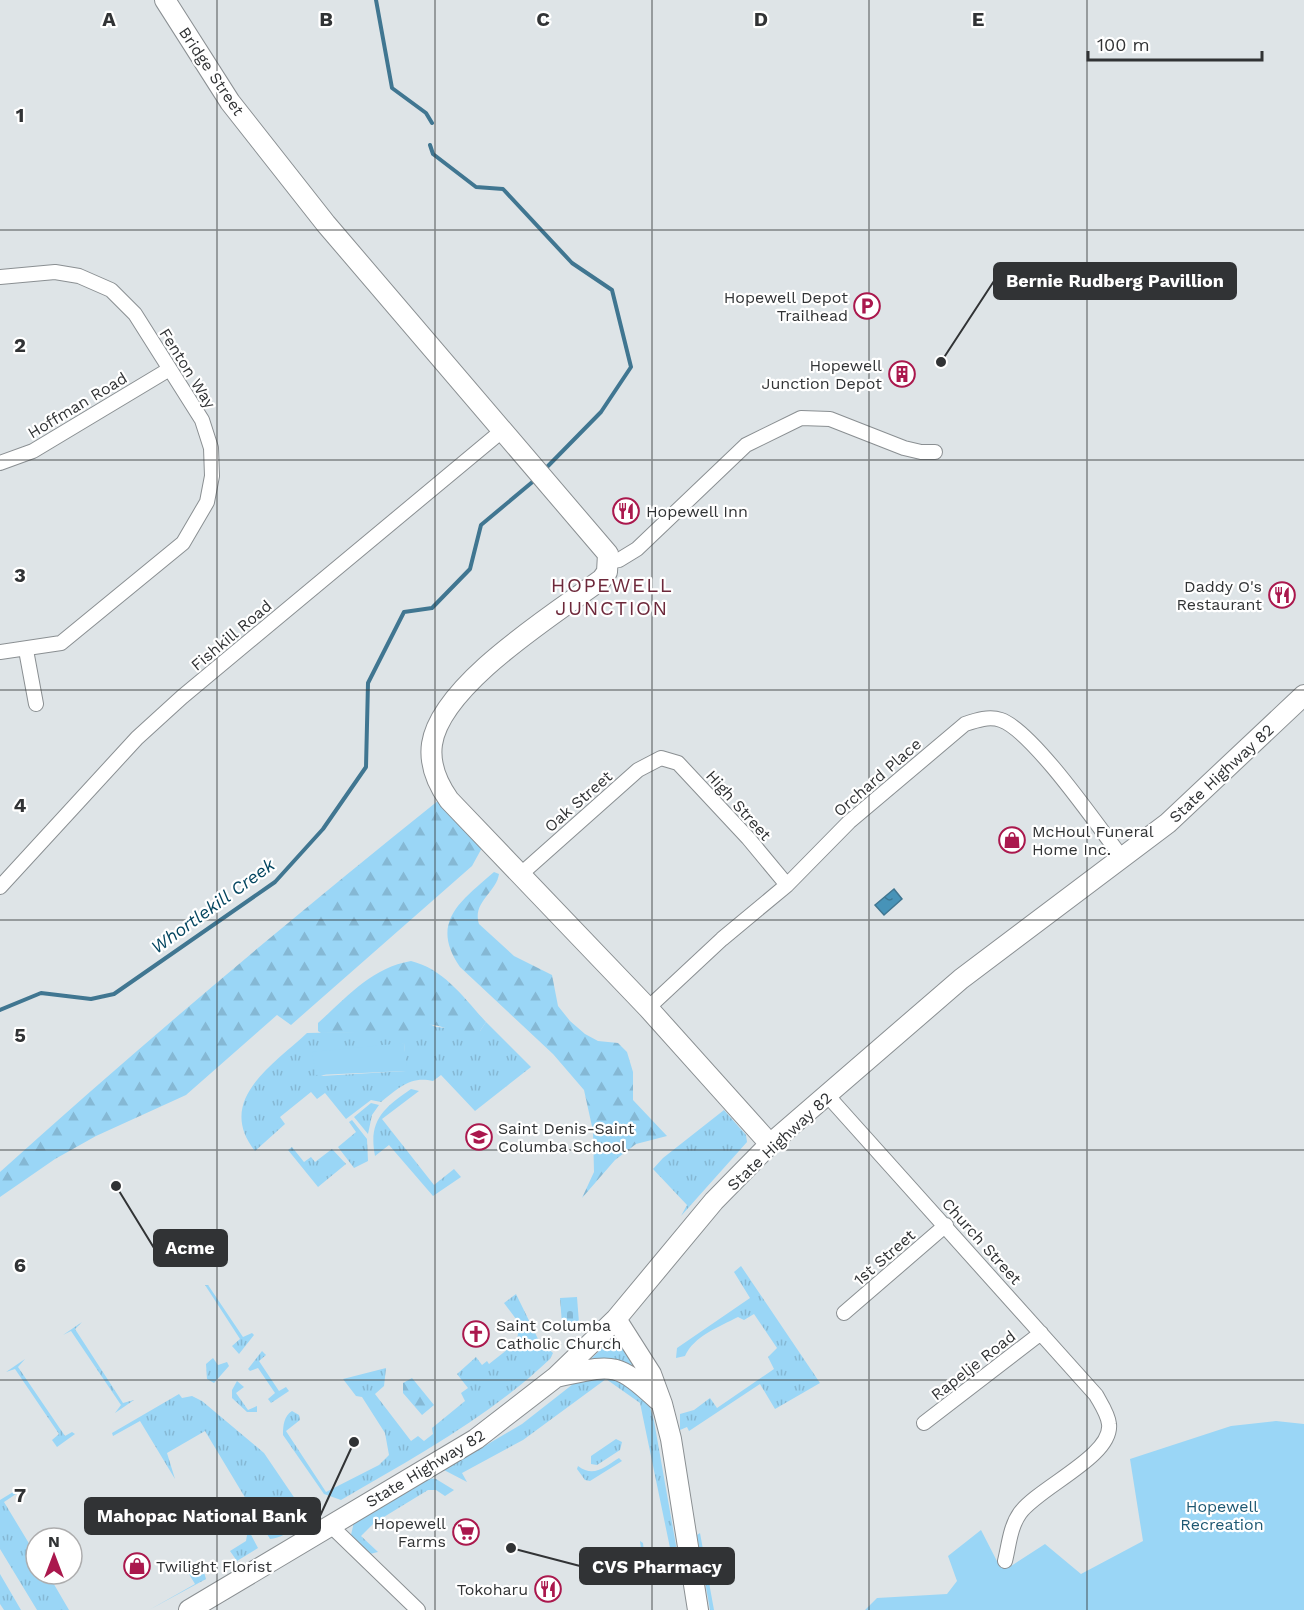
<svg xmlns="http://www.w3.org/2000/svg" width="1304" height="1610" viewBox="0 0 1304 1610" font-family="'Work Sans',sans-serif">
<style>
.grass{fill:url(#grass-tufts);fill-rule:evenodd}
.forest{fill:url(#forest-firs)}
.cemetery{fill:url(#cemetery-stones)}
.green{fill:#9ad6f6}
.water{fill:url(#water-ripples);stroke:#407691;stroke-width:1.5}
.lines{fill:none;stroke-linecap:round;stroke-linejoin:round}
.stream{stroke:#407691;stroke-width:4}
.street-casing{stroke:#8a8f92;stroke-width:16}
.secondary-casing{stroke:#8a8f92;stroke-width:22}
.street{stroke:#fff;stroke-width:14}
.secondary{stroke:#fff;stroke-width:20}
.grid{fill:none;stroke:#313335;stroke-width:1.5;stroke-opacity:0.55}
.labels{text-anchor:middle;stroke-width:4.5;stroke-linejoin:round;paint-order:stroke}
.street-label{font-size:16px;fill:#313335;stroke:#fff}
.poi-label{font-size:16px;fill:#313335;stroke:#fff;text-anchor:end}
.park-label{font-size:16px;fill:#1d5872;stroke:#fff}
.water-label{font-size:18px;font-style:italic;fill:#044660;stroke:#fff}
.quarter-label{font-size:20px;letter-spacing:1.5px;fill:#6d283a;stroke:#fff}
.grid-label{font-size:20px;text-anchor:middle;font-weight:bold;fill:#313335;stroke:#fff;stroke-width:4.5;stroke-linejoin:round;paint-order:stroke}
.leader{fill:none;stroke:#313335;stroke-width:2}
.callout-dot{fill:#313335;stroke:#fff;stroke-width:2}
.callout{fill:#313335;stroke:#313335;stroke-width:2}
.callout-label{font-size:18px;text-anchor:middle;font-weight:bold;fill:#fff}
</style>
<defs>
<pattern id="grass-tufts" width="24" height="20" patternUnits="userSpaceOnUse" patternTransform="scale(1.5)"><rect width="24" height="20" fill="#9ad6f6"/><path d="M3 7l-1-3M5 7V3M7 7l1-3M15 17l-1-3M17 17v-4M19 17l1-3" fill="none" stroke="#85b8d4"/></pattern>
<pattern id="forest-firs" width="22" height="20" patternUnits="userSpaceOnUse" patternTransform="scale(1.5)"><rect width="22" height="20" fill="#9ad6f6"/><path d="M5 1l3.5 6h-7zM16 11l3.5 6h-7z" fill="#85b8d4"/></pattern>
<pattern id="cemetery-stones" width="16" height="16" patternUnits="userSpaceOnUse" patternTransform="scale(1.5)"><rect width="16" height="16" fill="#9ad6f6"/><path d="M2 7V4a2 2 0 0 1 4 0v3zM10 15v-3a2 2 0 0 1 4 0v3z" fill="#85b8d4"/></pattern>
<pattern id="water-ripples" width="26" height="14" patternUnits="userSpaceOnUse" patternTransform="scale(1.5)"><rect width="26" height="14" fill="#4793b8"/><path d="M2 4q2-2 4 0t4 0M15 11q2-2 4 0t4 0" fill="none" stroke="#3c7996"/></pattern>
</defs>
<rect width="100%" height="100%" fill="#dee4e7"/>
<!-- grass -->
<path class="grass" d="M486,1022l45,45 -56,44 -34,-36 -8,6c-23,-5 -34,7 -52,21l-10,-2 -25,19 -21,-26 -8,6 -6,-7 -31,25 5,7 -30,27c-40,-51 18,-86 52,-118l48,-1 72,-9 9,4 44,4zM404,1043l2,28 -85,5z
M411,1089l8,2 -37,28 52,66 20,-16 7,8 -28,19 -44,-51 -14,11c-7,-36 9,-48 36,-67z
M371,1103l8,2 -7,10 -4,19 -14,-17z
M724,1110l22,25 1,7 -66,74 6,-11 -34,-36 10,-11z
M352,1120l15,19 1,22 -14,7 -16,-21 18,-15 -7,-10z
M292,1147l12,15 7,-5 4,5 17,-13 14,15 -28,23 -30,-37z
M741,1266l79,117 -45,26 -15,-25 -71,47 -2,-4 -7,3v-16l14,-4 16,-12 7,10 57,-39 -6,-12 9,-9 -23,-34 -10,6 -6,-3c-19,10 -44,19 -53,39l-9,2 1,-10 73,-50 -16,-26z
M205,1285h3l35,52 9,-4 2,2 -15,19 -7,-8 8,-7z
M516,1294l23,47 14,12 -3,6c-61,58 -137,99 -209,141l-17,-6 -41,-59c0,-10 1,-19 9,-24l7,4 1,5 -14,11 40,61 53,-27 10,-10 -4,-22 -23,-36 -6,-1 -13,-17 43,-11 -2,18 -9,8 36,47 7,-5 6,5 9,-7 -1,-6 33,-27 -4,-8 7,-5 -11,-14 19,-17 6,8 5,-4 2,3 28,-22 2,-19 -15,-20z
M82,1322l-7,7 48,74 11,-3 -19,13 6,-8 -50,-74 -8,4z
M612,1338l11,10 17,28 -53,-13z
M262,1351l4,4 -7,6 20,30 7,-4 3,4 -18,12 -3,-4 7,-6 -17,-25 -8,3 -2,-2z
M213,1358l5,7 9,-3 2,4 -15,17 -7,-4 -1,-15z
M25,1359l-7,8 47,69 7,-4 3,2 -18,13 -5,-7 7,-6 -44,-65 -9,3z
M609,1372l33,21 8,14 4,14 26,147 -1,5 -9,5 -4,-4 9,-2 -35,-169 -34,-24 -83,61 -61,33 5,9 -23,-12 78,-46 60,-47z
M237,1381l7,6 -8,6 12,17 9,-4v6h-10l-15,-14v-8z
M179,1394l3,4 10,-2 10,5 62,52 38,56c-2,16 -17,29 -32,30l-65,-108 -38,22 8,26 -35,-58 -27,15 -1,-3z
M616,1439l6,3 -2,8 -23,15 -6,-1v-8z
M619,1458l3,3 -32,20 -5,-1 -8,-11 1,-3c16,12 26,1 41,-8z
M428,1478l8,1 18,11 -9,6 -9,-6h-8l-54,33 -13,13 17,16 -8,2 -19,-19 3,-13z
M18,1489l1,3 -15,10 32,53v19h12l21,36h-32l-37,-61v-49z
M248,1529l10,19 -21,13 -7,-10 16,-10z
M700,1533l14,77h-4l-13,-75z
M640,1541l3,2 3,26 -41,5 -11,-5 3,-2 8,6 36,-24z
M202,1566l4,13 -57,31 46,-26 -6,-10z
M0,1574l21,36h-17l-4,-6z"/>
<!-- forest -->
<path class="forest" d="M439,800l44,46 -11,20 -181,159 -14,-10 -91,80 -90,41 -41,23 -55,38v-25c143,-129 289,-252 439,-372z
M494,872l5,2c-3,19 -27,28 -20,50l35,32 38,19 6,31 12,15 15,13 13,7 20,2 9,9 6,20v28l34,36 -31,8 -21,16 -33,38 12,-26 -1,-41 -9,-41 -31,-36 -93,-87c-31,-45 1,-66 34,-95z
M411,961c33,8 53,37 75,61l-6,9 -12,6c-18,-6 -41,-21 -55,-5l-92,1 -3,-2v-8c29,-26 53,-55 93,-62z
M412,1378l22,27 -12,10 -19,-22v-10z"/>
<!-- cemetery -->
<path class="cemetery" d="M577,1297l2,26 -17,1 -2,-26z"/>
<!-- green -->
<path class="green" d="M404,1043l3,28 -91,4 -4,-23z
M1276,1421l28,3v186h-439l12,-12 70,-4 10,-13 -9,-25 33,-26 19,37 8,1 37,-24 36,30 62,-33 -13,-82 101,-33z"/>
<!-- water -->
<path class="water" d="M894,889l8,10 -18,16 -9,-10z"/>
<g class="lines">
<!-- stream -->
<path class="stream" d="M376,0l16,88 34,25 6,10
M430,145l3,9 43,33 27,2 69,74 40,27 19,77 -30,45 -53,54
M0,1010l41,-17 50,6 23,-5 161,-112 48,-53 43,-62 2,-84 36,-71 28,-4 38,-39 11,-44 55,-46"/>
<!-- street casing -->
<g class="street-casing">
<path id="street" d="M0,277l55,-5 24,4 32,14 24,24 67,106 9,28 1,28 -5,26 -24,41 -122,100 -61,9
M0,463l33,-12 135,-81
M608,562l11,-2 18,-11 109,-104 55,-27 29,1 74,29 17,4h14
M26,650l10,54
M521,874l117,-104 23,-12 17,5 70,75 39,47
M0,887l137,-149 45,-41 321,-267
M648,1008l74,-69 65,-54 62,-63 116,-98c12,-4 24,-8 36,-4 32,11 99,109 122,139
M827,1095l269,300c5,9 12,19 13,29 4,32 -70,63 -89,89 -10,14 -11,32 -15,48
M844,1313l102,-88
M924,1423l117,-90
M330,1525l88,85"/>
</g>
<!-- secondary casing -->
<g class="secondary-casing">
<path id="secondary" d="M165,0l65,102 96,122 282,330 -1,18 -5,7c-47,35 -161,105 -170,165 -3,21 5,39 17,56l199,208 122,136
M616,1319l35,55 11,30 9,35 27,171
M556,1377c56,-12 59,-17 102,23
M189,1610l287,-171 80,-62 60,-58 98,-118 56,-57 191,-165 207,-156 136,-128"/>
</g>
<!-- street -->
<use href="#street" class="street"/>
<!-- secondary -->
<use href="#secondary" class="secondary"/>
</g>
<!-- grid -->
<path class="grid" d="M217,0v1610M435,0v1610M652,0v1610M869,0v1610M1087,0v1610M0,230h1304M0,460h1304M0,690h1304M0,920h1304M0,1150h1304M0,1380h1304"/>
<!-- icons -->
<defs>
<g id="parking-ring" transform="scale(1.35)"><circle r="9.5" fill="#fff" stroke="#aa184d" stroke-width="1.5"/><path d="M-3.5-5.5H1a3.5 3.5 0 0 1 0 7H-1V5.5H-3.5ZM-1-3.4V-.6H.8a1.4 1.4 0 0 0 0-2.8Z" fill="#aa184d"/></g>
<g id="building-ring" transform="scale(1.35)"><circle r="9.5" fill="#fff" stroke="#aa184d" stroke-width="1.5"/><path d="M-4-6H4V6H1V3H-1V6H-4ZM-2.5-4.3h1.7v1.8h-1.7ZM.8-4.3h1.7v1.8H.8ZM-2.5-1h1.7V.8h-1.7ZM.8-1h1.7V.8H.8Z" fill="#aa184d"/></g>
<g id="restaurant-ring" transform="scale(1.35)"><circle r="9.5" fill="#fff" stroke="#aa184d" stroke-width="1.5"/><path d="M-5-6h1v4h1v-4h1v4h1v-4h1v5L-1.5 .5V6h-2V.5L-5-1ZM5-6V6H3V1.5H1.5Q1.5-4 5-6Z" fill="#aa184d"/></g>
<g id="shop-ring" transform="scale(1.35)"><circle r="9.5" fill="#fff" stroke="#aa184d" stroke-width="1.5"/><path d="M-5-2.5h2.3a2.7 3.5 0 0 1 5.4 0H5L5.5 6h-11ZM-1.5-2.5h3a1.5 2.3 0 0 0-3 0Z" fill="#aa184d"/></g>
<g id="school-ring" transform="scale(1.35)"><circle r="9.5" fill="#fff" stroke="#aa184d" stroke-width="1.5"/><path d="M0-5L7-2L0 1L-7-2ZM-4 1L0 2.5L4 1V4Q0 6-4 4Z" fill="#aa184d"/></g>
<g id="church-ring" transform="scale(1.35)"><circle r="9.5" fill="#fff" stroke="#aa184d" stroke-width="1.5"/><path d="M-1.2-6h2.4v3.5h3.3v2.4h-3.3V6h-2.4V-.1h-3.3v-2.4h3.3Z" fill="#aa184d"/></g>
<g id="supermarket-ring" transform="scale(1.35)"><circle r="9.5" fill="#fff" stroke="#aa184d" stroke-width="1.5"/><path d="M-6-5.5h2.5l.6 2H6L4.5 2H-2.5L-4.4-4H-6ZM-1.5 3.2a1.3 1.3 0 1 0 .1 0ZM3 3.2a1.3 1.3 0 1 0 .1 0Z" fill="#aa184d"/></g>
</defs>
<g fill-rule="evenodd">
<use href="#parking-ring" x="867" y="306"/>
<use href="#building-ring" x="902" y="374"/>
<use href="#restaurant-ring" x="626" y="511"/>
<use href="#restaurant-ring" x="1282" y="595"/>
<use href="#shop-ring" x="1012" y="840"/>
<use href="#school-ring" x="479" y="1137"/>
<use href="#church-ring" x="476" y="1334"/>
<use href="#supermarket-ring" x="466" y="1532"/>
<use href="#shop-ring" x="137" y="1566"/>
<use href="#restaurant-ring" x="548" y="1589"/>
</g>
<g class="labels">
<!-- street labels -->
<g class="street-label">
<text transform="translate(212 71) rotate(56)" y="6">Bridge Street</text>
<text transform="translate(188 368) rotate(58)" y="6">Fenton Way</text>
<text transform="translate(77 405) rotate(-31)" y="6">Hoffman Road</text>
<text transform="translate(231 635) rotate(-40)" y="6">Fishkill Road</text>
<text transform="translate(1221 773) rotate(-43)" y="6">State Highway 82</text>
<text transform="translate(877 777) rotate(-41)" y="6">Orchard Place</text>
<text transform="translate(578 801) rotate(-41)" y="6">Oak Street</text>
<text transform="translate(739 805) rotate(48)" y="6">High Street</text>
<text transform="translate(779 1141) rotate(-43)" y="6">State Highway 82</text>
<text transform="translate(982 1241) rotate(48)" y="6">Church Street</text>
<text transform="translate(884 1257) rotate(-41)" y="6">1st Street</text>
<text transform="translate(973 1365) rotate(-38)" y="6">Rapelje Road</text>
<text transform="translate(425 1468) rotate(-31)" y="6">State Highway 82</text>
</g>
<!-- poi labels -->
<g class="poi-label">
<text x="848" y="303">Hopewell Depot<tspan x="848" dy="18">Trailhead</tspan></text>
<text x="882" y="371">Hopewell<tspan x="882" dy="18">Junction Depot</tspan></text>
<text x="646" y="517" text-anchor="start">Hopewell Inn</text>
<text x="1262" y="592">Daddy O's<tspan x="1262" dy="18">Restaurant</tspan></text>
<text x="1032" y="837" text-anchor="start">McHoul Funeral<tspan x="1032" dy="18">Home Inc.</tspan></text>
<text x="498" y="1134" text-anchor="start">Saint Denis-Saint<tspan x="498" dy="18">Columba School</tspan></text>
<text x="496" y="1331" text-anchor="start">Saint Columba<tspan x="496" dy="18">Catholic Church</tspan></text>
<text x="446" y="1529">Hopewell<tspan x="446" dy="18">Farms</tspan></text>
<text x="156" y="1572" text-anchor="start">Twilight Florist</text>
<text x="528" y="1595">Tokoharu</text>
</g>
<!-- park labels -->
<g class="park-label">
<text x="1222" y="1512">Hopewell<tspan x="1222" dy="18">Recreation</tspan></text>
</g>
<!-- water labels -->
<g class="water-label">
<text transform="translate(213 906) rotate(-36)" y="6">Whortlekill Creek</text>
</g>
<!-- quarter labels -->
<g class="quarter-label">
<text x="612" y="592">HOPEWELL<tspan x="612" dy="23">JUNCTION</tspan></text>
</g>
</g>
<g class="grid-label">
<text x="109" y="26">A</text>
<text x="326" y="26">B</text>
<text x="543" y="26">C</text>
<text x="761" y="26">D</text>
<text x="978" y="26">E</text>
<text x="20" y="122">1</text>
<text x="20" y="352">2</text>
<text x="20" y="582">3</text>
<text x="20" y="812">4</text>
<text x="20" y="1042">5</text>
<text x="20" y="1272">6</text>
<text x="20" y="1502">7</text>
</g>
<!-- callouts -->
<path class="leader" d="M941 362L994 281M116 1186L154 1248M354 1442L320 1516M511 1548L580 1566"/>
<g class="callout-dot">
<circle cx="941" cy="362" r="6"/>
<circle cx="116" cy="1186" r="6"/>
<circle cx="354" cy="1442" r="6"/>
<circle cx="511" cy="1548" r="6"/>
</g>
<g class="callout">
<rect x="994" y="263" width="242" height="36" rx="6"/>
<rect x="154" y="1230" width="73" height="36" rx="6"/>
<rect x="85" y="1498" width="235" height="36" rx="6"/>
<rect x="580" y="1548" width="154" height="36" rx="6"/>
</g>
<g class="callout-label">
<text x="1115" y="287">Bernie Rudberg Pavillion</text>
<text x="190" y="1254">Acme</text>
<text x="202" y="1522">Mahopac National Bank</text>
<text x="657" y="1573">CVS Pharmacy</text>
</g>
<!-- north arrow -->
<g transform="translate(54 1556)"><circle r="28" fill="#ffffff" stroke="#adadae" stroke-width="1.5"/>
<path d="M0-4.5L10 22L0 15L-10 22Z" fill="#aa184d"/>
<text y="-9" font-size="16" font-weight="bold" text-anchor="middle" fill="#313335">N</text>
</g>
<!-- scale -->
<path d="M1088 51v9h174v-9" fill="none" stroke="#313335" stroke-width="3"/>
<text x="1097" y="51" font-size="18" fill="#313335" stroke="#ffffff" stroke-width="4.5" paint-order="stroke">100 m</text>
</svg>
